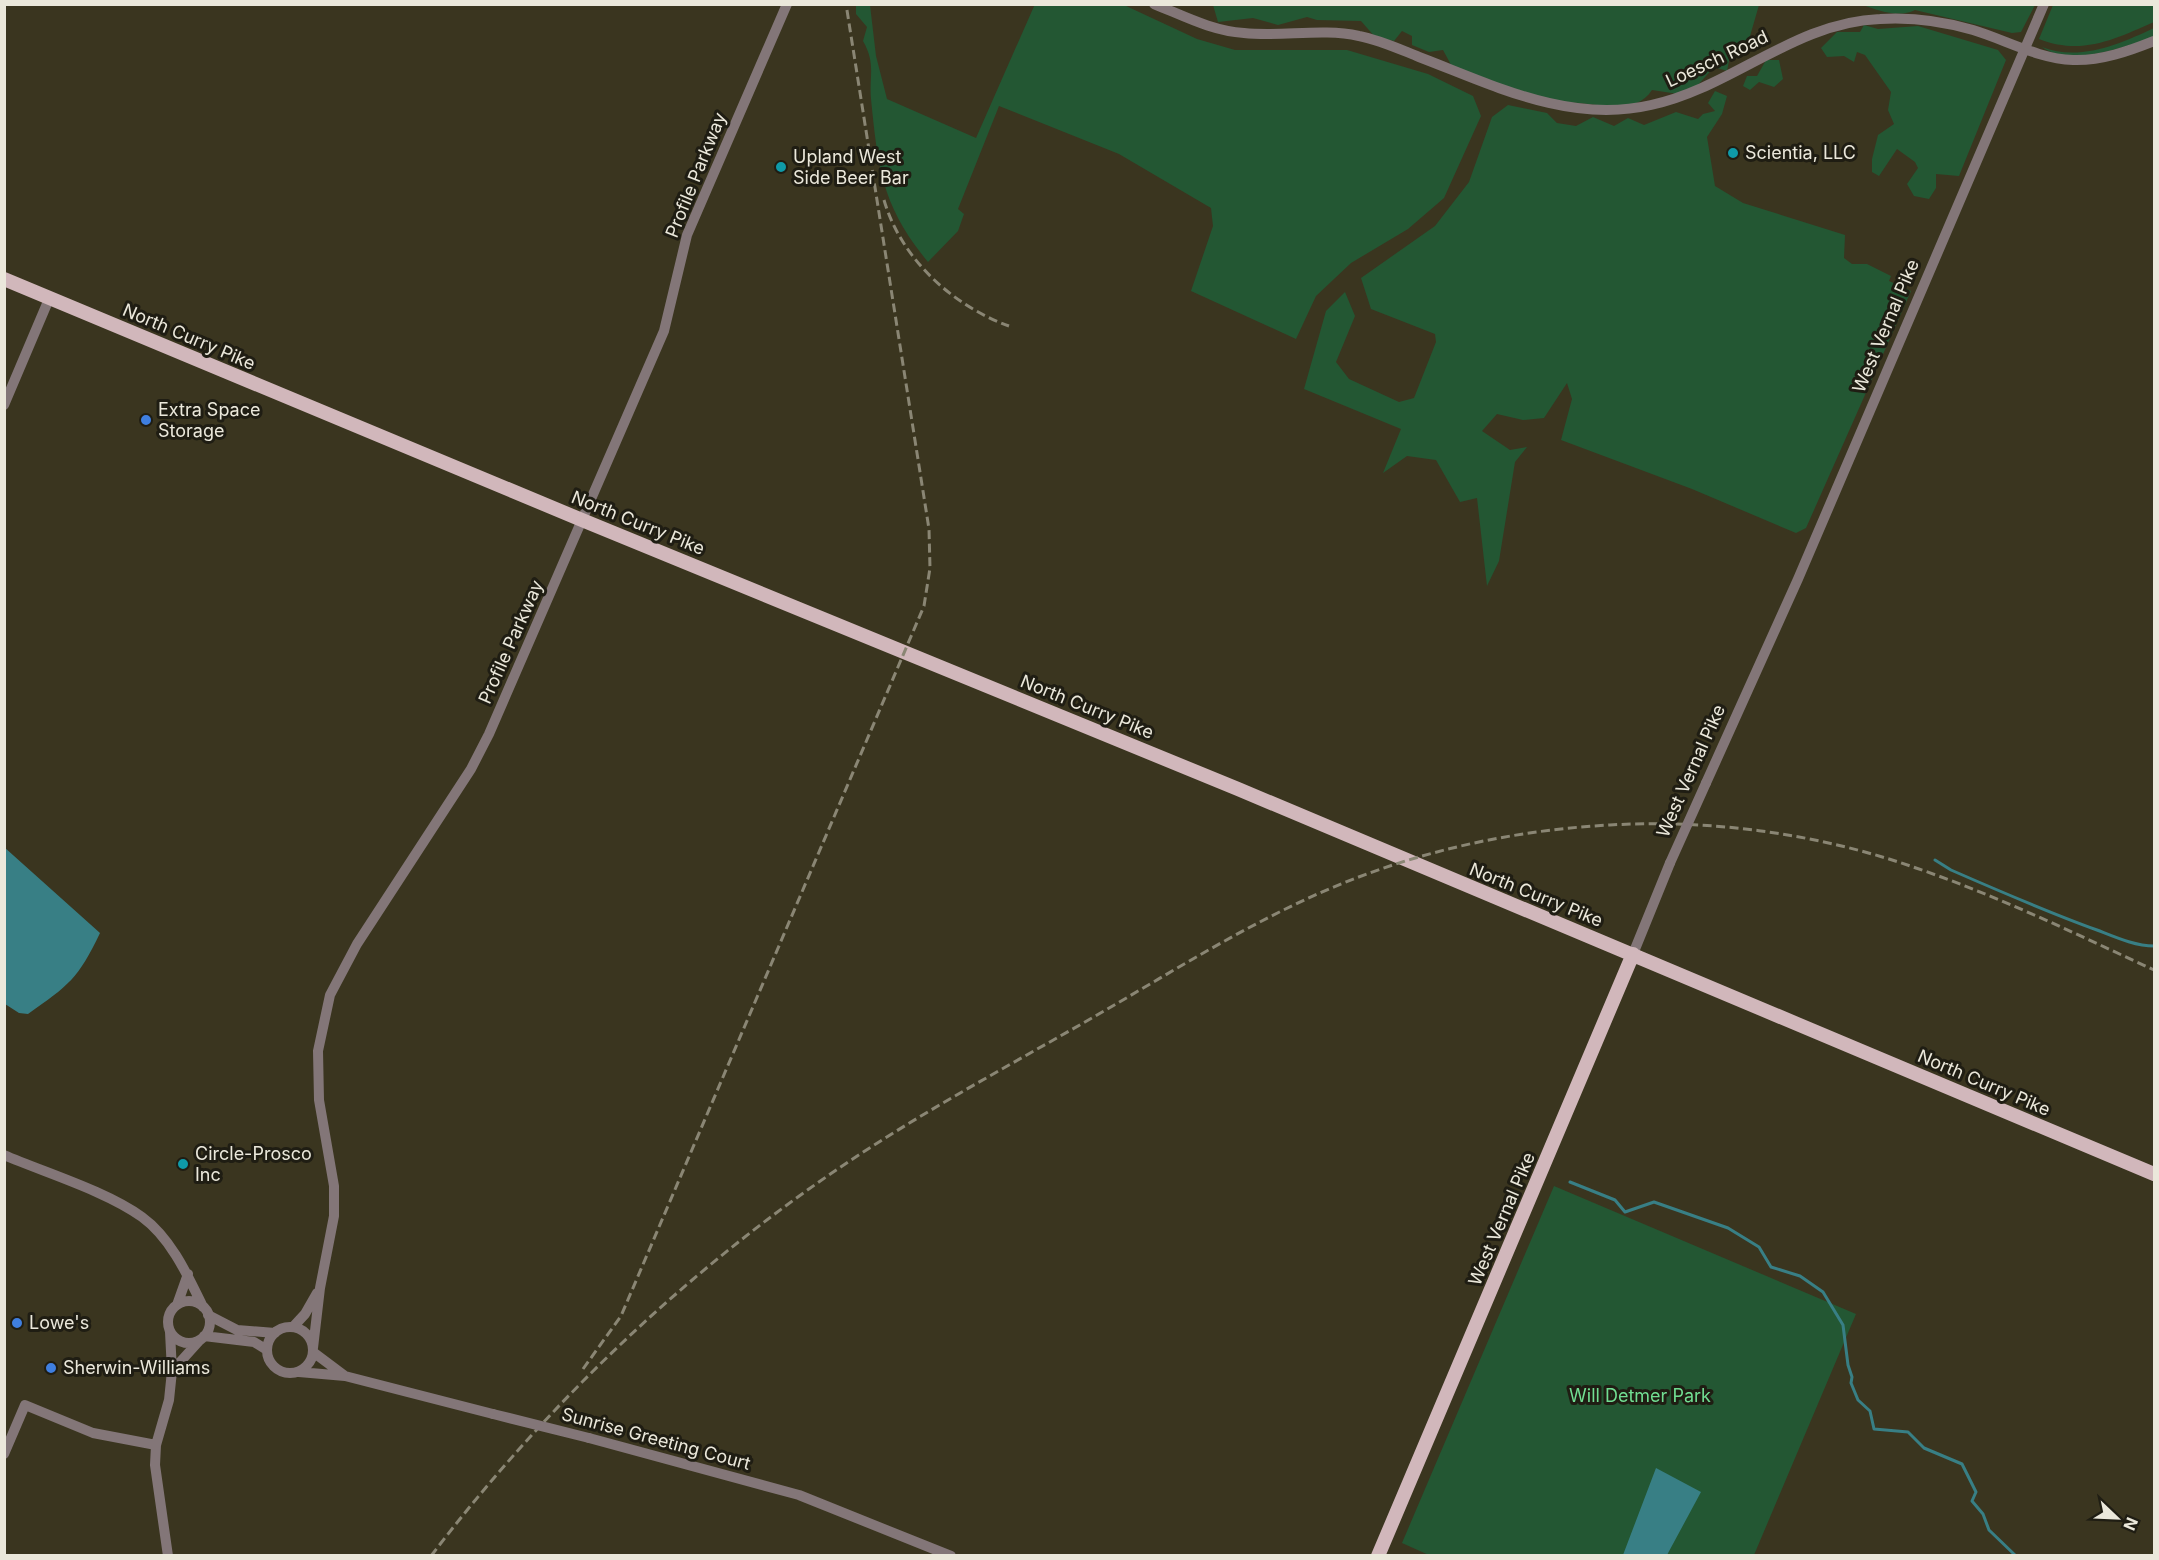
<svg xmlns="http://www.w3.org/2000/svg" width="2159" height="1560" viewBox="0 0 2159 1560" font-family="Inter,sans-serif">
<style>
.green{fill:#235733}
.water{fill:#387f85}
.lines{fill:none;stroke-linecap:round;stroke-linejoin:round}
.stream{stroke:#387f85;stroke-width:3}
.minor{stroke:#837678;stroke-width:10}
.major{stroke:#d1b7bb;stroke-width:14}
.rail{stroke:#8a8674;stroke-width:3;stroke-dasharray:9 4.5;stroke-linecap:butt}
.minor-bridge{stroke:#837678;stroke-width:10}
.culture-dot{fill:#0f9aa8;stroke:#1f1d13;stroke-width:2}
.shop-dot{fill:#3f7fe0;stroke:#1f1d13;stroke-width:2}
.labels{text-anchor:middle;stroke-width:6;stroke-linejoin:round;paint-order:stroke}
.street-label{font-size:18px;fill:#ebe8db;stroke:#1f1d13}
.poi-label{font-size:18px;fill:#ebe8db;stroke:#1f1d13;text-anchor:start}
.park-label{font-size:18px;fill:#71de92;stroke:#1f1d13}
</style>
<rect width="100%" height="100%" fill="#3a351f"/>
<!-- green -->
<path class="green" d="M1035,4l89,1 73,34 38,11h112l81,24 45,22 8,20 -37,82 -36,31 -57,34 -35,33 -20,43 -105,-48 22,-65 -2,-18 -92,-54 -120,-48 -41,103 6,5 -6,17 -30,31c-46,-56 -50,-93 -57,-163 -2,-24 5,-35 -8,-58l4,-14 -11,-13v-9h14l6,51 11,43 89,39z
M1213,5h546l-11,38 -18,13 -3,15 -13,-4 -16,18 -20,9 -26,-4c-14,22 -42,16 -64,14 -12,-2 -22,0 -33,-3 -11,-2 -17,-7 -28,-5l-71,-22 -13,-24 -14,2 -17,-7v-9l-10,-5 -8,10 -19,-4 -14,-16 -44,-1 -10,-3 -29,8 -25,-7 -35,4z
M1863,5l172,-1v1l-14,27 -9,1 -97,-23c-16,8 -36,1 -52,-5z
M2053,5h101v17c-39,17 -72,34 -115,17z
M1864,25l14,4 40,-3 80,24 8,10 -47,116 -23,-2v14l-7,11 -15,-3 -7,-12 11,-16 -3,-6 -18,-13 -18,27 -7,-4v-13l6,-24 16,-11 -6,-14 3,-18 -26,-37 -8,-3 -3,10 -10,-6 -17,1 -6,-9 16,-16h23z
M2154,28v9c-28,9 -84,31 -112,10 37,15 78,-3 112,-19z
M1766,60h13l4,19 -9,8 -15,-5 -9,8 -7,-4 4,-10h10z
M1715,91l12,5 -5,18 -15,23 8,49 28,17 102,32 -1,23 8,6h15l24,12 -2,5 22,10 -105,237 -10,5 -104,-44 -131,-49 11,-41 -5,-16 -23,35 -21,2 -26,-6 -15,17 28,19 17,-3 -12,15 -16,99 -12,25 -10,-88 -17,4 -24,-42 -29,-4 -24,17 18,-44 -97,-40 22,-78 19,-19 10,24 -19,46 13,17 50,23 15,-4 22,-56 -1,-8 -64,-25 -10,-31 74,-52 34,-44 23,-65 16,-12 39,8 10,10 19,3 17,-9 21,9 14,-8 16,7 32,-13 22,7 5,-5 12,-3 -7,-8z
M1554,1186l302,128 -102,241 -323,1 -29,-13z"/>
<!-- water -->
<path class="water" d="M4,847l96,86c-22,46 -31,52 -72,81l-9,-1 -14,-9z
M1656,1468l45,24 -34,63h-44z"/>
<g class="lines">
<!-- stream -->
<path class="stream" d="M1935,860l16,10c48,21 96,42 146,60 18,7 38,16 57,16
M1570,1182l45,18 10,12 29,-10 74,26 31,19 12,20 29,9 23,16 20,33 5,40 4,12 -1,6 7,17 12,11 4,18 34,3 16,16 38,16 14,28 -4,9 11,13 6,16 27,26"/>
<!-- minor -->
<path class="minor" d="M1154,4c30,12 58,27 90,29 38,4 78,-5 115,3 21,4 40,13 60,21 74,28 150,67 232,48 80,-17 144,-83 229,-86 32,-2 62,2 93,11 33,10 66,29 100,30 28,1 56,-9 81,-19
M4,405l45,-106
M1706,783l92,-204 246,-575
M1633,954l37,-91
M4,1155c42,18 102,36 138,62 29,21 46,59 61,90
M168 1322a21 21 0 1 1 42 0a21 21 0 1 1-42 0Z
M177,1305l11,-31
M208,1315l29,15 38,3
M267 1350a23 23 0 1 1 46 0a23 23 0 1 1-46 0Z
M293,1327l12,-13 12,-21
M204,1336l50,6 13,8
M313,1348l7,-60 14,-72v-30l-15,-86 -1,-49 12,-56 27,-51 114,-175 18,-35 175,-403 23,-96 100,-231
M313,1352l32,24
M172,1371l28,-31
M299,1372l46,4 148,38
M589,1438l210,57 152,61
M4,1454l21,-49 68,28 63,12
M168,1556l-13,-91 1,-20 13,-45 3,-29 -2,-39"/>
<!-- major -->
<path class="major" d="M4,279l578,241 656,269 916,385
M1378,1556l255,-602"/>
<!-- rail -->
<path class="rail" d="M884,200c17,59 69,106 125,126
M583,1369l38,-53 303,-710 6,-38 -1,-39 -83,-525
M431,1556c112,-147 244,-274 395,-379 85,-59 177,-108 266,-159 78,-45 155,-94 237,-129 89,-38 185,-59 281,-64 102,-6 210,9 306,43 82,28 160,66 238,102"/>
<!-- minor-bridge -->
<path class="minor-bridge" d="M1670,863l36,-80
M493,1414l96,24"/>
</g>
<!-- markers -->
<g class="culture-dot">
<circle cx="1733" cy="153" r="6"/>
<circle cx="781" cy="167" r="6"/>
<circle cx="183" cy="1164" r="6"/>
</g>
<g class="shop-dot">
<circle cx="146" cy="420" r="6"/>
<circle cx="17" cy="1323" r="6"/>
<circle cx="51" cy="1368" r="6"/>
</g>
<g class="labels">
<!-- street labels -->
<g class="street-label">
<text transform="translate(1717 59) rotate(-25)" y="6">Loesch Road</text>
<text transform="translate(696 175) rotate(-68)" y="6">Profile Parkway</text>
<text transform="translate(1886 326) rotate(-67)" y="6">West Vernal Pike</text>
<text transform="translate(189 337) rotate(23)" y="6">North Curry Pike</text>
<text transform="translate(638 523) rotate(22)" y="6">North Curry Pike</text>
<text transform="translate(511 642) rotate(-66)" y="6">Profile Parkway</text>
<text transform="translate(1087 707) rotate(22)" y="6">North Curry Pike</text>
<text transform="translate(1691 771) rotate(-66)" y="6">West Vernal Pike</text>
<text transform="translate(1536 895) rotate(22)" y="6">North Curry Pike</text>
<text transform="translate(1984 1083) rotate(23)" y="6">North Curry Pike</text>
<text transform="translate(1502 1219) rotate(-67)" y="6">West Vernal Pike</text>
<text transform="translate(656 1439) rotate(15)" y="6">Sunrise Greeting Court</text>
</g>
<!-- poi labels -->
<g class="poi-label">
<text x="1745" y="159">Scientia, LLC</text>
<text x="793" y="163">Upland West<tspan x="793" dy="21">Side Beer Bar</tspan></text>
<text x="158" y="416">Extra Space<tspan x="158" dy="21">Storage</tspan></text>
<text x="195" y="1160">Circle-Prosco<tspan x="195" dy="21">Inc</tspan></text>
<text x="29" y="1329">Lowe's</text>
<text x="63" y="1374">Sherwin-Williams</text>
</g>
<!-- park labels -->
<g class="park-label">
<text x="1640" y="1402">Will Detmer Park</text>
</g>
</g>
<!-- border -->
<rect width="2159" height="1560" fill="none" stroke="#ebe8db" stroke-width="12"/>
<!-- north arrow -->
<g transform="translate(2117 1518) rotate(113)" stroke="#1f1d13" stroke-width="4.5" paint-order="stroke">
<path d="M0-4.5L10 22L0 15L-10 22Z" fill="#ebe8db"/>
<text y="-9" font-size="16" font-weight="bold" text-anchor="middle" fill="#ebe8db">N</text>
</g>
</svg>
